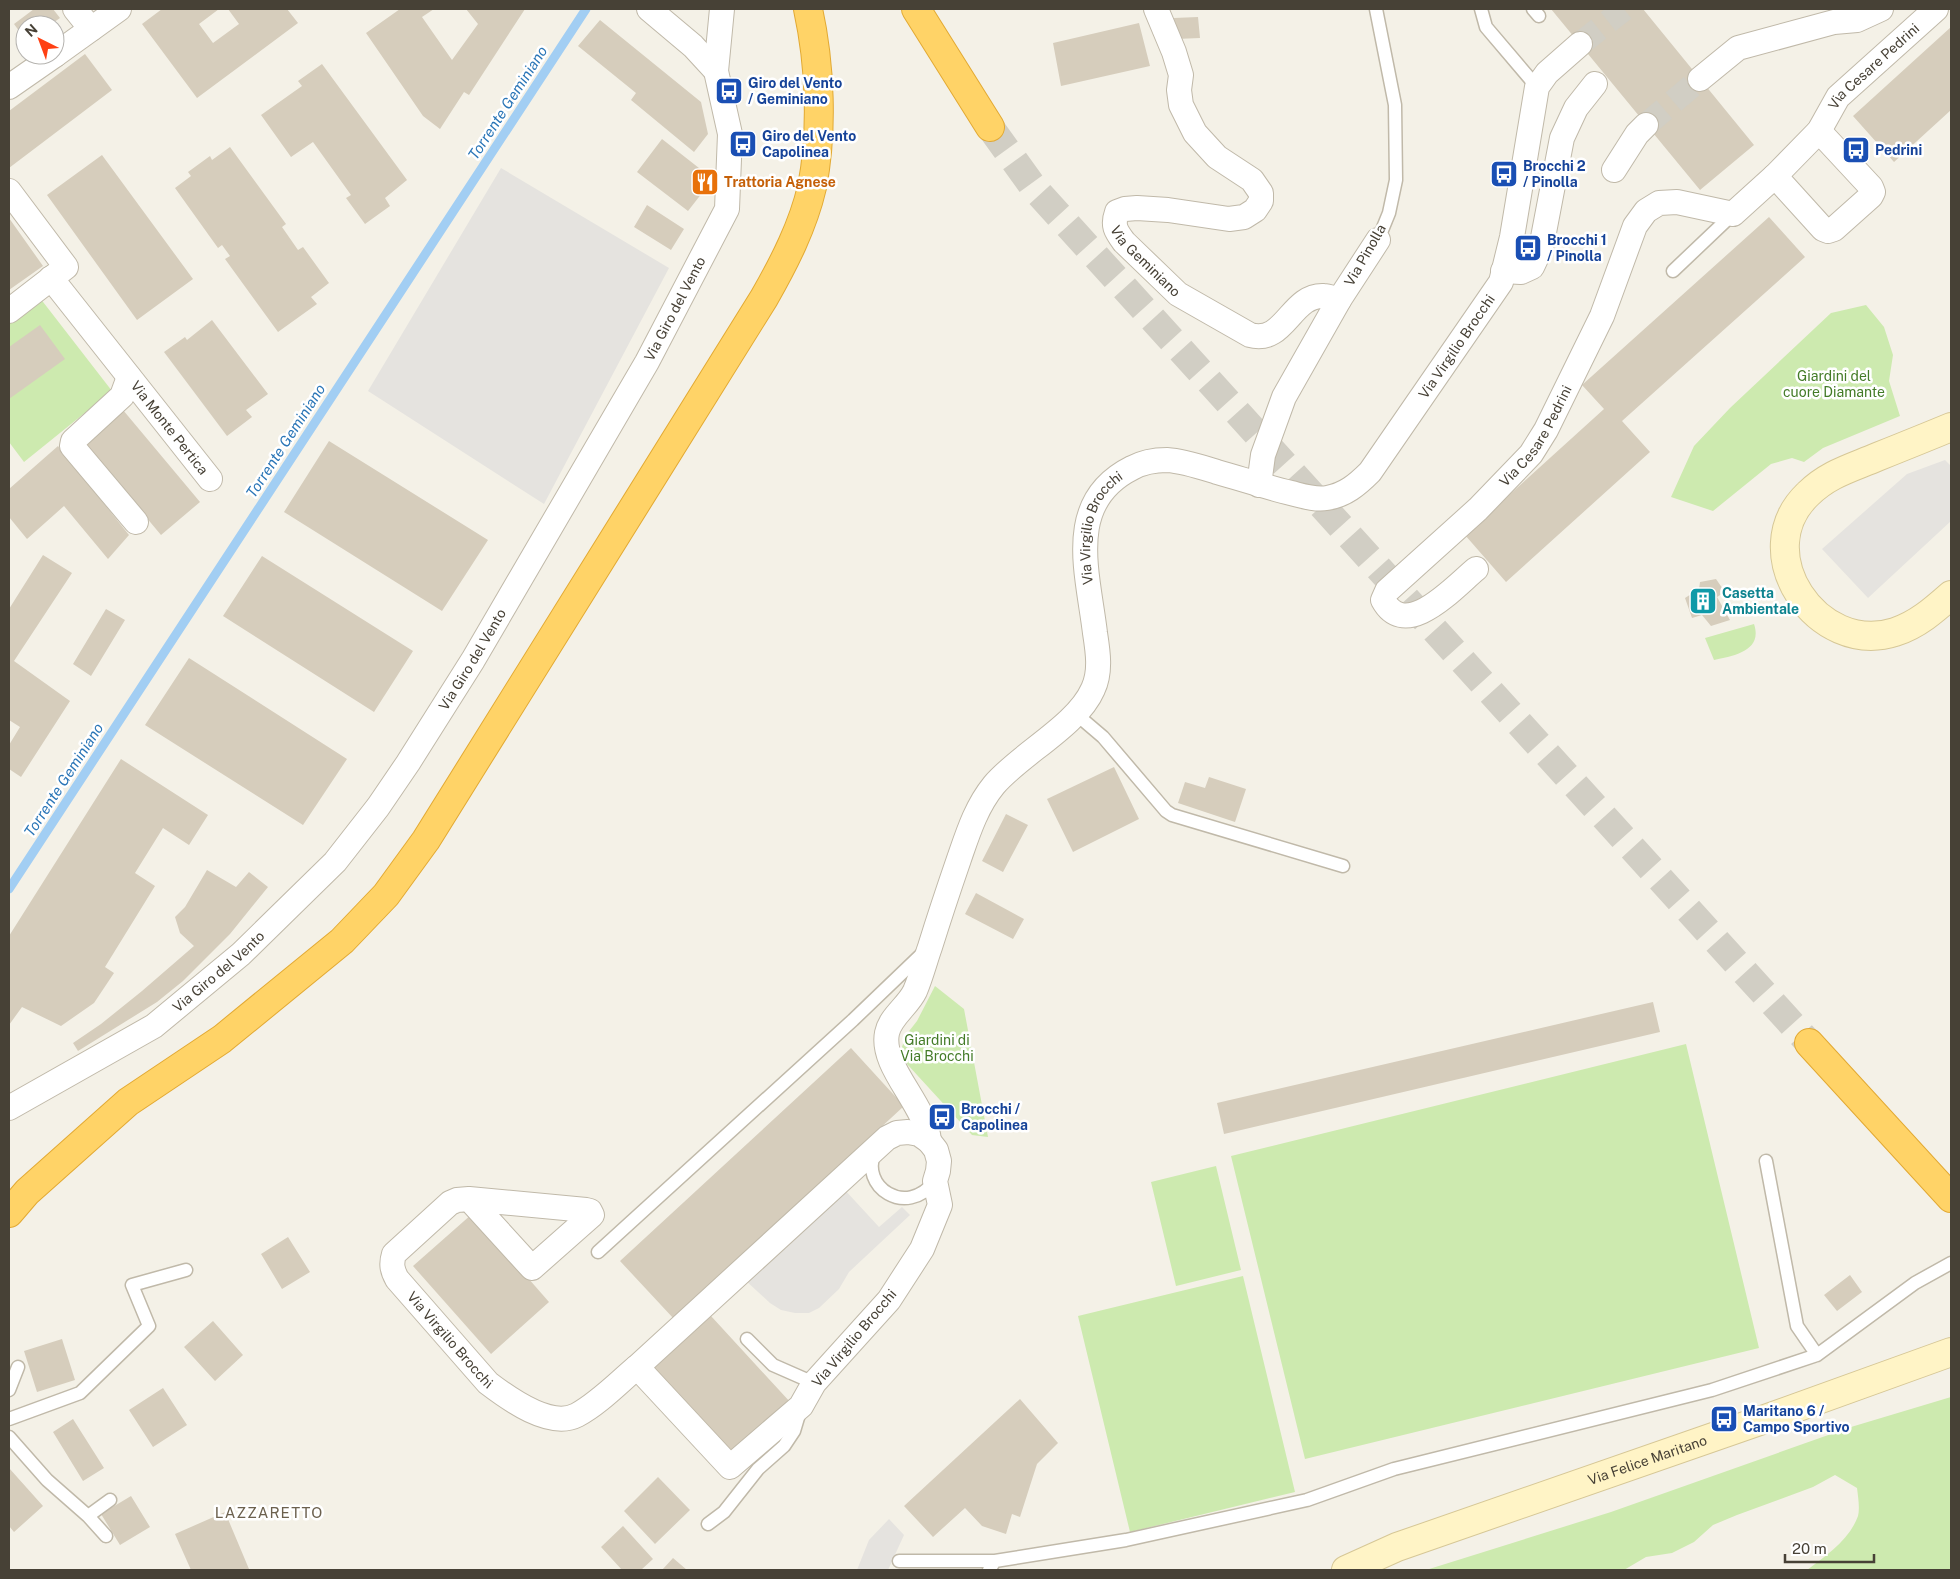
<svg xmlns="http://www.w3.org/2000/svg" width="1960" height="1579" viewBox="0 0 1960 1579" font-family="'Public Sans',sans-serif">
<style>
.green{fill:#cdeaaf}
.parking{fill:#e5e3df}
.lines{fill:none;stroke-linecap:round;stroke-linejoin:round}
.stream{stroke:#a2cef3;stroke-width:9}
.building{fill:#d6cdbc}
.street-tunnel{stroke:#d1cec4;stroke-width:24;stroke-dasharray:24 12;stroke-linecap:butt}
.highway-tunnel{stroke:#d1cec4;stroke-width:28;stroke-dasharray:28 14;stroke-linecap:butt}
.lane-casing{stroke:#c0b9a9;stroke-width:15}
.street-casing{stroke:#c0b9a9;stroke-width:26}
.secondary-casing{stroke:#d6c796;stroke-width:30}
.highway-casing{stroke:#e2a933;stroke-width:30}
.lane{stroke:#fff;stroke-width:12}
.street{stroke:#fff;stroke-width:24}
.secondary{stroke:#fff4c6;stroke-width:28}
.highway{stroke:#ffd367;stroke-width:28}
.labels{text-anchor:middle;stroke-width:5;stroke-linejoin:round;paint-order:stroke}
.street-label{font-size:14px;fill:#474136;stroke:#fff}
.transit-label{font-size:14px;font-weight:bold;fill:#164399;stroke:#fff;text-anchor:start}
.food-label{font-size:14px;font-weight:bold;fill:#c56008;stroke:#fff;text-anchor:start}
.park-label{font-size:14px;fill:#437b27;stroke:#fff}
.culture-label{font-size:14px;font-weight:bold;fill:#0d838f;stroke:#fff;text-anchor:start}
.water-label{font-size:15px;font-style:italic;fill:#2b76b7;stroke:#fff}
.neighbourhood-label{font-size:15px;letter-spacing:1px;fill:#6b604d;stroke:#fff}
</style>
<rect width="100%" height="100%" fill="#f4f1e7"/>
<!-- green -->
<path class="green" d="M40,298l72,93 -88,71 -15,-20v-120z
M1866,305l18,22 9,28 -4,26 11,35 -77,32 -19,14 -12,-4 -21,6 -58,47 -42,-14 23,-51 36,-38 101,-95z
M1754,624c9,27 -20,32 -40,36l-9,-22z
M935,986l29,23 24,128 -16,-2 -65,-71 -5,-17 4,-12 11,-14z
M1686,1044l73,304 -454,111 -74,-303z
M1216,1166l25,104 -65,16 -25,-104z
M1243,1276l52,216 -165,40 -52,-216z
M1951,1397v173h-144c19,-14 43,-31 51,-54 2,-8 0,-20 -1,-28l-22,-13 -22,12 -76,28 -24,10 -19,17 -22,11 -26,4 -22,13h-198l185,-58 240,-85z"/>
<!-- parking -->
<path class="parking" d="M501,168l168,100 -125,236 -176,-113z
M1945,460l6,6v55l-83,77 -46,-49 85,-75z
M844,1189l35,38 23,-20 8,8 -61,57 -10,17 -20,19 -10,5h-14l-14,-3 -11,-7 -26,-24z
M889,1519l15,16 -16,35h-31l12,-30z"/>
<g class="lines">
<!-- stream -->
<path class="stream" d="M9,889l577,-880"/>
</g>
<!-- building -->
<path class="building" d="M34,9h19l7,9 -10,7h-25v14l-11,-15z
M162,9h57l-20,15 14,19 26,-19 -11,-15h59l11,14 -101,75 -55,-74z
M400,9h34l-12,8 30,43 26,-36 -12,-15h59l-56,86 -5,-3 -24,37 -17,-13 -57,-83z
M1551,9h92l111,136 -54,45z
M1198,17l2,21 -24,1 -2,-21z
M600,20l101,82 7,32 -14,18 -63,-52 5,-7 -58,-47z
M1139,23l11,43 -89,20 -8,-43z
M1951,27v83l-57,52 -41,-46z
M85,54l27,36 -103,78v-57z
M322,64l85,116 -22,18 5,8 -25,18 -19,-26 5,-3 -38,-53 -22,15 -30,-42 41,-29 -4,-5z
M662,139l51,40 -25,32 -51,-39z
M230,147l56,77 -4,3 16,23 5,-3 26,36 -18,14 6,7 -39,28 -53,-73 5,-3 -8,-11 -4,3 -43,-60 16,-12 -3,-4 22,-16 2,4z
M102,155l91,124 -56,41 -90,-125z
M647,205l37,24 -13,21 -37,-23z
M1769,217l36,40 -183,164 28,31 -144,130 -41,-47 139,-126 -22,-24z
M9,218l34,48 -34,24z
M212,320l56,74 -22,16 6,7 -25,19 -63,-84 21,-15 2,3z
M40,325l25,34 -56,40v-52z
M123,410l77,92 -39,33 -77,-92z
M329,441l159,99 -46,71 -158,-99z
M58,446l71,89 -21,24 -44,-53 -37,33 -18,-22v-28z
M43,555l29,18 -58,88 56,40 -49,76 -12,-8v-24l11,-18 -11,-7v-111z
M262,556l151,95 -39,61 -151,-96z
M1716,579l9,13 -8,5 13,23 -19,6 -9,-11 -10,3 -7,-20 14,-9 1,-7z
M106,609l19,11 -34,56 -18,-12z
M189,658l158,101 -44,66 -158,-100z
M121,759l87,56 -19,30 -26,-17 -28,45 20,13 -50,81 9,6 -20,30 -33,23 -39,-19 -13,18v-89z
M1114,767l25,52 -66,33 -26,-53z
M1209,777l37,12 -11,33 -57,-19 7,-21 20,6z
M1006,814l22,11 -25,47 -21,-11z
M207,870l29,17 13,-15 19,15 -38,47 -47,47 -26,21 -79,49 -5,-8 28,-19 41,-33 52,-45 -14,-13 -5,-16 10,-10z
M976,893l48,26 -11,20 -48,-25z
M1653,1002l7,30 -436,102 -7,-31z
M851,1048l53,58 -230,213 -54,-58z
M472,1214l77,88 -58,52 -78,-88z
M288,1237l22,35 -28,17 -21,-35z
M1850,1275l12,17 -25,19 -13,-16z
M711,1316l80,87 -58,54 -81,-87z
M213,1321l30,34 -28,26 -31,-34z
M62,1339l13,41 -38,12 -13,-41z
M163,1388l24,37 -34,22 -24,-37z
M1020,1399l38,44 -21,21 -17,53 -8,-3 -6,20 -24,-8 -17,-18 -32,29 -29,-31z
M73,1419l31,49 -21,13 -30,-49z
M9,1468l34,38 -29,26 -5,-6z
M658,1477l32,33 -35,34 -31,-33z
M131,1496l19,31 -30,18 -19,-31z
M225,1512l24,57 -58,1 -16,-36z
M623,1526l30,33 -12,11h-19l-21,-23z
M673,1558l14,12h-25z"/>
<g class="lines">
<!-- street-tunnel -->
<path class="street-tunnel" d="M1580,44l44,-35
M1646,125l54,-46"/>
<!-- highway-tunnel -->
<path class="highway-tunnel" d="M990,127l44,61 775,855"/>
<!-- lane casing -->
<g class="lane-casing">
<path id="lane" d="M1376,9l19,96 1,75 -7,33 -11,27
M1481,9l5,18 51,60
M1533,9l6,7
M1673,271l60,-57
M1076,714l27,23 63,74 6,4 171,51
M875,1152c-16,34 31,67 60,29
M1766,1161l31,165 20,29
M598,1252l255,-232 72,-69
M747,1339l26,26 41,18
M9,1390l9,-23
M9,1419l71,-26 69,-67 -17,-41 54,-15
M9,1437l38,43 41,36 18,20
M88,1516l22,-16
M708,1524l16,-12 34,-43 26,-23 10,-15 6,-20
M899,1561h96
M989,1570l6,-9 131,-21 181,-40 87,-31 318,-79 105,-35 98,-72 36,-20"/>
</g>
<!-- street casing -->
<g class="street-casing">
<g id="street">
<path d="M75,9l16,20"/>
<path d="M649,9l44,37 23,25"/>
<path id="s1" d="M1156,9l18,43 7,23 -2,15 2,15 14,28 22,24 35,23 9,13v8l-6,9 -11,7 -15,2 -61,-9 -31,-2 -12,1 -8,3c-5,14 -1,19 7,30l54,52 72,41c35,10 41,-41 74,-39 5,0 10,3 15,4"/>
<path d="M55,55l64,-46"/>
<path d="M1700,79l38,-31 96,-26 23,-2 24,-11"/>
<path d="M9,87l46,-32"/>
<path d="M1614,170l23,-36 9,-9"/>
<path d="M1775,176l48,53 5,2 6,-2 37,-33 2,-4 -2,-5 -52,-56"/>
<path d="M9,191l57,76 -57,44"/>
<path d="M1503,271l18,1 11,-5 9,-19 21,-110 14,-30 19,-24"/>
<path id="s2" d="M51,278l159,201"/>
<path d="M129,377l-7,19 -49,45 -1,5 64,76"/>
<path d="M1259,485l4,-30 21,-58 55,-97 39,-60"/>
<path id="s3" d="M1476,569c-22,18 -70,73 -93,31l4,-9 91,-82 53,-55 15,-24 56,-114 33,-90 11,-15 13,-8 18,-1 56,12 42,-38 44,-45 19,-34 98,-88"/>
<path id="s4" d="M9,1108l145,-82 87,-72 94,-92 43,-55 30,-44 65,-103 174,-298 80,-153 3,-75 -14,-63 6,-62"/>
<path d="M908,1132l11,2 10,7 7,9 3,11 -1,10 -3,10 5,24 -18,44 -33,51 -75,83 -13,23 -71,61 -93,-100 250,-229 10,-5z"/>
<path id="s5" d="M929,1141c-3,-37 -49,-74 -42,-108 3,-16 21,-27 28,-42 6,-14 10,-30 15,-44 9,-29 19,-59 29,-88 9,-26 17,-52 35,-74 26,-31 83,-59 99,-96 8,-17 5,-37 2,-56 -7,-60 -31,-131 37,-165 11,-6 24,-8 35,-8 17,1 34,7 50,12 25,7 49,15 74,21 12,3 24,7 36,5 18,-3 30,-13 43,-26l131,-190 11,-45 25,-150 10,-14 33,-29"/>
<path id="s6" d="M469,1199l117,11 4,1 2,4 -60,53 -63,-69 -12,1 -7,3 -56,51c-3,10 -2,16 3,25l91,104c21,16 62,46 89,32 22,-12 41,-32 60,-48"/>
</g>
</g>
<!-- secondary casing -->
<g class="secondary-casing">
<g id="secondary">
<path d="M1951,427c-24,10 -49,20 -74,30 -26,11 -49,17 -69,37 -61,58 9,163 87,138 22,-7 39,-22 56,-37"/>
<path id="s7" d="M1346,1570l51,-23 371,-129 183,-66"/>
</g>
</g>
<!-- highway casing -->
<g class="highway-casing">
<path id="highway" d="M916,9l74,118
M1809,1043l142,155
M9,1213l18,-21 101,-90 94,-63 120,-98 44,-46 40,-55 338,-542c20,-35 39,-72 48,-111 11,-56 8,-123 -4,-178"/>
</g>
<!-- lane -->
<use href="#lane" class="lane"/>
<!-- street -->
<use href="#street" class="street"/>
<!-- secondary -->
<use href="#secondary" class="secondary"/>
<!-- highway -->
<use href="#highway" class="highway"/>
</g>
<!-- icons -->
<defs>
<g id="bus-square" transform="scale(1.4375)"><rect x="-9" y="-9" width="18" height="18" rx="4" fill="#1a4fb4" stroke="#fff"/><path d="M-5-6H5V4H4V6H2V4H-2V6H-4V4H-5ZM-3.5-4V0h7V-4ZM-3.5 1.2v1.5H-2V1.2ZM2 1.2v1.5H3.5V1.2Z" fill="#fff"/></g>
<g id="restaurant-square" transform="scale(1.4375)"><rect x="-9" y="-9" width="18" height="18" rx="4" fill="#e8710a" stroke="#fff"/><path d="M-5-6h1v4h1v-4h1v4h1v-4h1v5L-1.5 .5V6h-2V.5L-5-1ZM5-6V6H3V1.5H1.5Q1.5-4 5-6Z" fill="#fff"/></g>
<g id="building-square" transform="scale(1.4375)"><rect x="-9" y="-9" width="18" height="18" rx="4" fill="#0f9aa8" stroke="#fff"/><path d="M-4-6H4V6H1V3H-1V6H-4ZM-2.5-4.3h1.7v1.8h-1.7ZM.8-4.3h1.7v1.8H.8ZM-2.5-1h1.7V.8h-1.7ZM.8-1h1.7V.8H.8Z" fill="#fff"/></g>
</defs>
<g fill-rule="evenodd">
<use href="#bus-square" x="729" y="91"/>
<use href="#bus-square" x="743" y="144"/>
<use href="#bus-square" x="1856" y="150"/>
<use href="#bus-square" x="1504" y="174"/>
<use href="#restaurant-square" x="705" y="182"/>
<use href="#bus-square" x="1528" y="248"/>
<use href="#building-square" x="1703" y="601"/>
<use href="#bus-square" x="942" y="1117"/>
<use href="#bus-square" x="1724" y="1419"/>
</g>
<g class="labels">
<!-- street labels -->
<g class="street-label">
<text dy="5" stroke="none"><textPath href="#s3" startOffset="889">Via Cesare Pedrini</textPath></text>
<text transform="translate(1365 255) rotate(-60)" y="5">Via Pinolla</text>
<text dy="5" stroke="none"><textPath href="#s1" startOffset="444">Via Geminiano</textPath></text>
<text dy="5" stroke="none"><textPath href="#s4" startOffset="1061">Via Giro del Vento</textPath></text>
<text dy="5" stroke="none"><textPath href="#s5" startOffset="1175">Via Virgilio Brocchi</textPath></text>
<text dy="5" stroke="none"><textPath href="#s2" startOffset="191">Via Monte Pertica</textPath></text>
<text dy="5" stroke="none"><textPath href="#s3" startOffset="341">Via Cesare Pedrini</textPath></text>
<text dy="5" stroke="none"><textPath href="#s5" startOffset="696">Via Virgilio Brocchi</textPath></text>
<text dy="5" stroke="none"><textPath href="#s4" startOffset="656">Via Giro del Vento</textPath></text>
<text dy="5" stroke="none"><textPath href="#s4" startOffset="251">Via Giro del Vento</textPath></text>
<text transform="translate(854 1338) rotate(-50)" y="5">Via Virgilio Brocchi</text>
<text dy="5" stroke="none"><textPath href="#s6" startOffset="502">Via Virgilio Brocchi</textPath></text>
<text dy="5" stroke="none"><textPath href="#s7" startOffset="321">Via Felice Maritano</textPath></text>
</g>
<!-- transit labels -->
<g class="transit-label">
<text x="748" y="88">Giro del Vento<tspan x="748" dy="16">/ Geminiano</tspan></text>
<text x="762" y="141">Giro del Vento<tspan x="762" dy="16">Capolinea</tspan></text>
<text x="1875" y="155">Pedrini</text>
<text x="1523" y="171">Brocchi 2<tspan x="1523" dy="16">/ Pinolla</tspan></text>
<text x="1547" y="245">Brocchi 1<tspan x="1547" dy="16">/ Pinolla</tspan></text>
<text x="961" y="1114">Brocchi /<tspan x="961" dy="16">Capolinea</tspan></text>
<text x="1743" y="1416">Maritano 6 /<tspan x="1743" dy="16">Campo Sportivo</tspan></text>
</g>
<!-- food labels -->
<g class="food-label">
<text x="724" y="187">Trattoria Agnese</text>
</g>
<!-- park labels -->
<g class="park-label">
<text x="1834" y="381">Giardini del<tspan x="1834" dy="16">cuore Diamante</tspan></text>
<text x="937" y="1045">Giardini di<tspan x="937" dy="16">Via Brocchi</tspan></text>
</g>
<!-- culture labels -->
<g class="culture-label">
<text x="1722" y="598">Casetta<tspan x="1722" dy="16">Ambientale</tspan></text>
</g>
<!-- water labels -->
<g class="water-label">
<text transform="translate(508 103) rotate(-57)" y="5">Torrente Geminiano</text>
<text transform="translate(286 441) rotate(-57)" y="5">Torrente Geminiano</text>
<text transform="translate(64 780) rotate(-57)" y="5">Torrente Geminiano</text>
</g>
<!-- neighbourhood labels -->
<g class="neighbourhood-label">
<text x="269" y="1518">LAZZARETTO</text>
</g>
</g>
<!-- border -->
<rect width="1960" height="1579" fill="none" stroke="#474136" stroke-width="20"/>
<!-- north arrow -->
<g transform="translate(40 40) rotate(318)"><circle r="24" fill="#ffffff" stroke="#b5b3af"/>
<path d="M0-4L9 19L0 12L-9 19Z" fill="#ff4013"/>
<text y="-8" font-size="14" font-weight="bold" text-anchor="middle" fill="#474136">N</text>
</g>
<!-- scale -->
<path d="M1785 1554v8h89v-8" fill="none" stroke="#474136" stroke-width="2.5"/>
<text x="1792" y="1554" font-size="15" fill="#474136" stroke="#ffffff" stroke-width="4" paint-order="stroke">20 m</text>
</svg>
